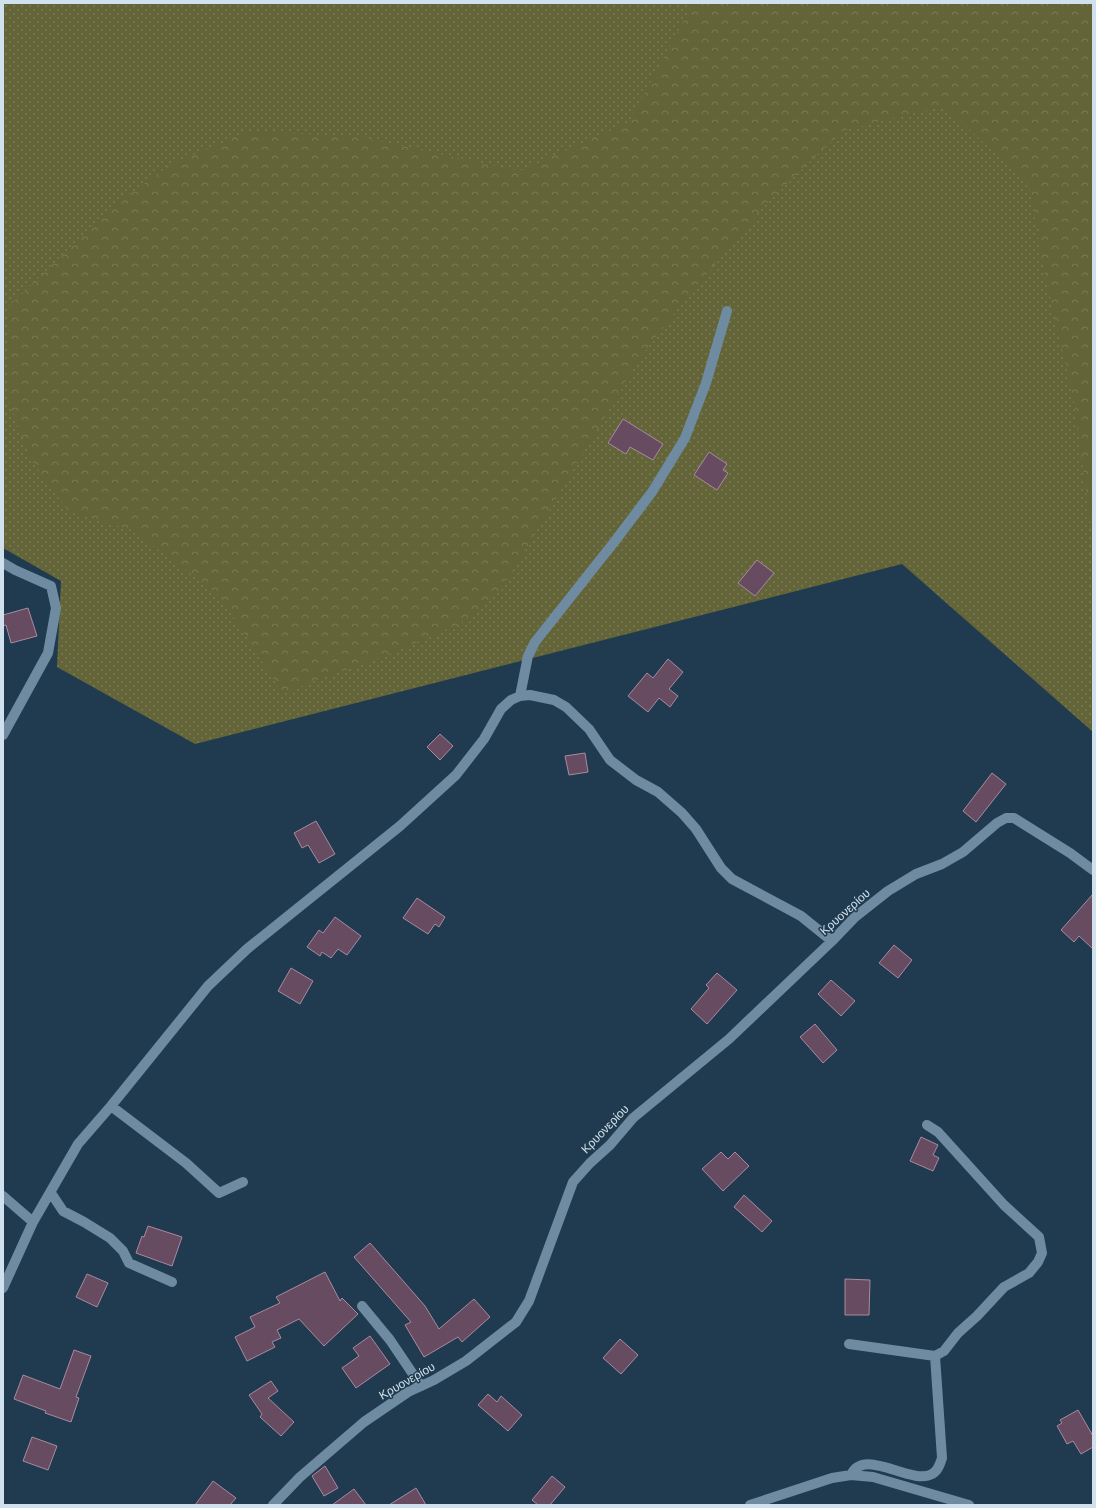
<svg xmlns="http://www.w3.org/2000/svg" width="1096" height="1508" viewBox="0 0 1096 1508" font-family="Karla,sans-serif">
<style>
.grass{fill:url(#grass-dots)}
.forest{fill:url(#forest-crowns)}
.building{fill:#674c61;stroke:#a88aa1}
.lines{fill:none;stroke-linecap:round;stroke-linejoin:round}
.minor{stroke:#6e8ba2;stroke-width:10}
.labels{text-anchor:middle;stroke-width:3;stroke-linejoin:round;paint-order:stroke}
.street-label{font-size:12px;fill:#d0e0ec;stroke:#203b4f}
</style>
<defs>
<pattern id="grass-dots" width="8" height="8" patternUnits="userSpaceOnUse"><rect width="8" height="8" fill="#636538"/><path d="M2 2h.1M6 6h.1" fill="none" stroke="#787b55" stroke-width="1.8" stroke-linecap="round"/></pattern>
<pattern id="forest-crowns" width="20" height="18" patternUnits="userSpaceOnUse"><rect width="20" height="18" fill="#636538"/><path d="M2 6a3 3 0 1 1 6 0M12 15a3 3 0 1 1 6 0" fill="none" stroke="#787b55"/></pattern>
</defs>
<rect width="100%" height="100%" fill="#203b4f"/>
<!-- grass -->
<path class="grass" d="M3,3h1090v729l-191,-168 -707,180 -138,-77 4,-86 -58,-33z"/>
<!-- forest -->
<path class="forest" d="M693,3h400v586l-2,-62 -17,-126 -30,-130 -15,-86 -85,-79 -102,25 -75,72 -82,97 -43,55 -141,236 -40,32 -71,31 -81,29 -26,11 -63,-98 -88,-66 -63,-18 -38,-52 -23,-61 2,-99 3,2 106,-100 52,-38 77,-32 107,4 165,35 109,-49z"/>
<!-- building -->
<path class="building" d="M623,419l40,25 -10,16 -23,-13 -4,7 -18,-11z
M709,452l18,12 -4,6 5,3 -11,17 -23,-15z
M757,560l17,13 -19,23 -17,-13z
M28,608l9,28 -26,7 -5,-18 -3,1v-11z
M668,659l15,13 -14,17 9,7 -8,11 -11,-9 -11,14 -20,-16 19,-23 6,5z
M440,734l13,12 -13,14 -13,-13z
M585,753l3,19 -19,3 -4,-19z
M992,773l14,11 -30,38 -13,-11z
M316,821l19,33 -16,9 -11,-18 -6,3 -8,-15z
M1093,894v55l-14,-13 -5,6 -13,-12z
M417,898l28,19 -6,10 -4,-3 -7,10 -25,-16z
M335,917l26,19 -14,19 -9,-6 -7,9 -9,-6 -2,4 -13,-9 12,-17 4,3z
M894,945l18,15 -14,18 -19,-15z
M291,968l22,13 -13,23 -22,-13z
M717,973l20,17 -30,34 -16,-15 18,-21 -3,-3z
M831,980l24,21 -14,15 -23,-22z
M815,1024l22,26 -14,13 -23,-26z
M921,1137l17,8 -5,10 6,3 -6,13 -23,-10z
M721,1152l7,7 7,-7 14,14 -26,25 -21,-22z
M744,1195l28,26 -10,11 -28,-25z
M148,1226l34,11 -10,29 -36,-13 6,-17 2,1z
M370,1243l55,63 14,23 35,-30 16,18 -28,25 -4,-5 -34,20 -19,-32 6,-3 -57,-65z
M325,1272l15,29 2,-3 16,16 -34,32 -25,-27 -22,11 4,8 -9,4 3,5 -28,14 -12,-24 20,-10 -5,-10 30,-14 -4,-6z
M87,1274l21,9 -11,24 -21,-10z
M845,1279l25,1 -1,35h-24z
M370,1336l20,28 -34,24 -14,-20 17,-12 -6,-8z
M620,1339l18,16 -17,19 -18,-16z
M74,1350l17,6 -15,41 3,1 -8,24 -26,-9 1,-2 -32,-12 9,-24 37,14z
M271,1381l7,10 -10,7 26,24 -13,14 -21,-19 2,-3 -13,-19z
M488,1394l9,8 4,-6 21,19 -14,16 -30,-26z
M1078,1410l15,26v11l-12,7 -8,-13 -6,3 -10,-18 5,-3 -2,-3z
M32,1437l25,9 -9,24 -25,-9z
M325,1466l13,22 -14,8 -12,-20z
M552,1476l13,11 -15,18h-12l-6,-5z
M213,1481l23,17 -6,7h-35z
M416,1488l10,17h-37z
M354,1489l12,16h-34z"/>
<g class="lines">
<!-- minor -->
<path class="minor" d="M3,563l12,7 36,16 5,22 -8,45 -45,82
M520,696l8,-40 7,-14 80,-101 37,-49 33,-54 21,-55 21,-72
M111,1106l75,57 33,30 24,-11
M927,1125l11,7 66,73 35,32 3,16 -4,9 -9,11 -25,14 -27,29 -19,17 -14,18 -9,5
M51,1193l12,18 21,11 26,16 13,13 6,12 43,19
M3,1196l30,26
M3,1288l30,-66 45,-78 33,-38 97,-120 39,-37 153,-123 56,-51 28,-36 17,-30 10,-9 9,-4 10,-1 24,5 12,7 23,22 21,31 26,20 22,12 24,21 14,16 25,39 11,11 69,37 31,25
M362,1306l28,34 31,46
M849,1344l86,12 7,102c-2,6 -4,13 -10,16 -21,12 -68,-28 -81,1
M273,1505l27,-28 64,-55 44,-30 26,-12 32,-19 50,-39 13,-21 44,-119 17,-19 20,-18 23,-27 96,-79 103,-98 23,-24 33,-26 28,-17 26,-10 21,-12 34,-29 9,-5h8l56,35 23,17
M750,1505l82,-27 19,-3 22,2 96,28"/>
</g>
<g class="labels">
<!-- street labels -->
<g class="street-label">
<text transform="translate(845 912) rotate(-42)" y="4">Κρυονερίου</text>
<text transform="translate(605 1129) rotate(-46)" y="4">Κρυονερίου</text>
<text transform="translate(407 1381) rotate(-30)" y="4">Κρυονερίου</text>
</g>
</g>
<!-- border -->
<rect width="1096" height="1508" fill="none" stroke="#d0e0ec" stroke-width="8"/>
</svg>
